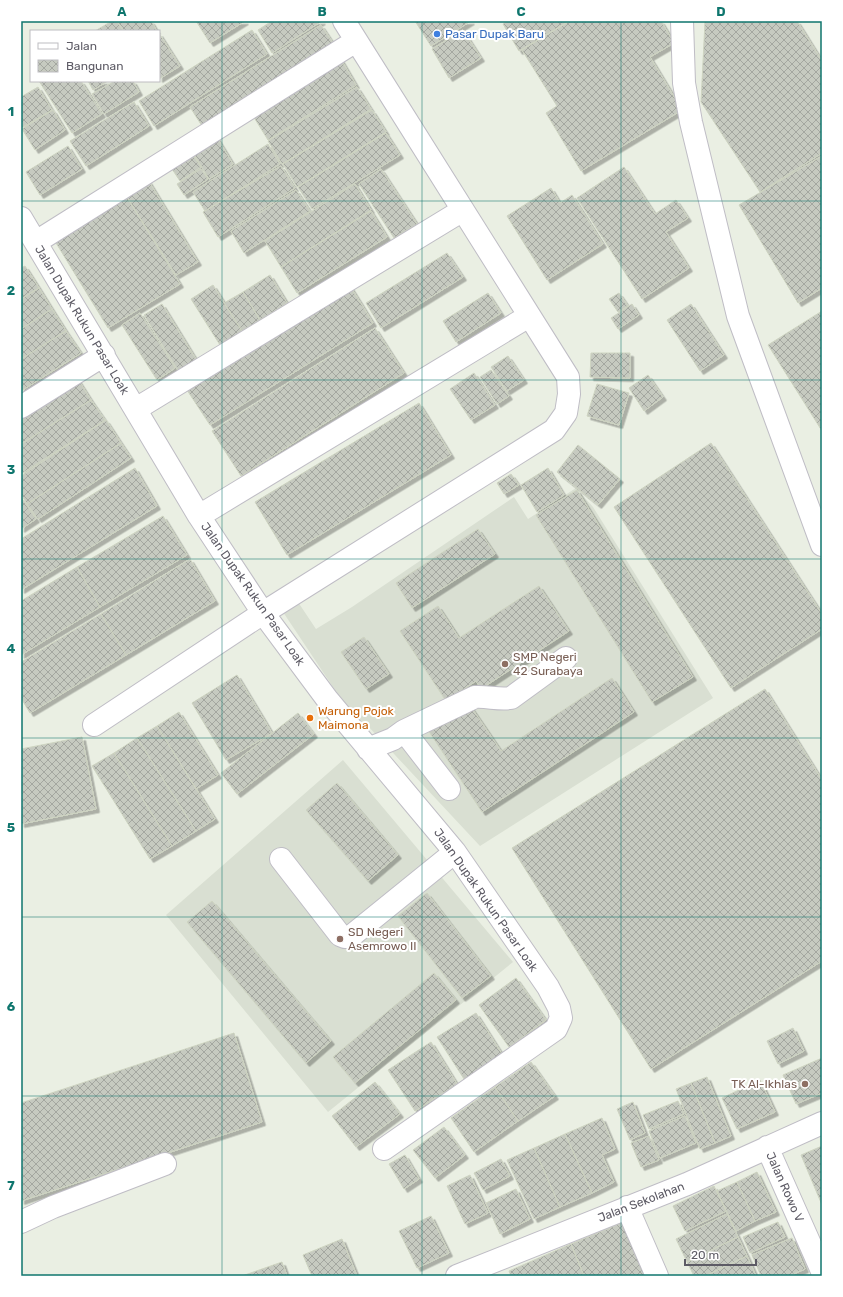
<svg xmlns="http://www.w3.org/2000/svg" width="843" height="1297" viewBox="0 0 843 1297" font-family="Rubik,sans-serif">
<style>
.education{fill:#d9dfd2}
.building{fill:url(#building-cross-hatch);stroke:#ced4c1;filter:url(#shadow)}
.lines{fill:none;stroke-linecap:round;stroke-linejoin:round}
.minor-casing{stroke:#bfbdc5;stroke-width:24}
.minor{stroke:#fff;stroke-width:22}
.grid{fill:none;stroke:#0f766e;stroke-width:1;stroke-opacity:0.55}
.shop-dot{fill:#3f7fe0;stroke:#fff;stroke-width:1.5}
.education-dot{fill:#8d6e63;stroke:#fff;stroke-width:1.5}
.food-dot{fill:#e8710a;stroke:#fff;stroke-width:1.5}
.labels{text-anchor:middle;stroke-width:4;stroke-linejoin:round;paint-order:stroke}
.shop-label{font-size:12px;fill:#366cbe;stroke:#fff;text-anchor:start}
.street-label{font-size:12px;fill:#5d5b65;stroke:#fff}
.education-label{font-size:12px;fill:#785e54;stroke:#fff;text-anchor:start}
.food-label{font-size:12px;fill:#c56008;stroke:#fff;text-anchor:start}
.neatline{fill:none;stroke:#0f766e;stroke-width:1.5}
.grid-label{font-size:13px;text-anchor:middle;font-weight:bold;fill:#0f766e}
</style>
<defs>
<pattern id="building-cross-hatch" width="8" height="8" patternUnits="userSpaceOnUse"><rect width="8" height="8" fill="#c6cac0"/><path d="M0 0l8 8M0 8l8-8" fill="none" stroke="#a4a7a0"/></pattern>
<filter id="shadow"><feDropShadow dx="3.5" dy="3.5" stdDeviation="0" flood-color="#0004"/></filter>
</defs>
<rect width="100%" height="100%" fill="#eaefe3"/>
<!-- education -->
<path class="education" d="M576,488l17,19 120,191 -233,148 -113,-121 -16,-11 -68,-102 15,-10 18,27 36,-22 162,-110 14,22z
M343,760l170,202 -185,150 -162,-197z"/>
<!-- building -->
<path class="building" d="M112,21h5l6,10h-28z
M117,21h34l6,10h-33z
M196,21h49l-35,22z
M272,21h50l-50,32 -14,-23z
M415,21h56l-40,25z
M508,21h61l-50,30 -16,-27z
M570,21h91l13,22 -24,14 32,53 -101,61 -35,-58 11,-7 -35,-56z
M705,21h92l25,40v92l-62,39 -59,-90z
M321,25l12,18 -131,83 -12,-19z
M252,30l15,24 -113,72 -15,-25z
M463,30l18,28 -32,20 -17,-29z
M159,33l21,33 -21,13z
M339,56l17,29 -88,55 -18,-29z
M39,81h42l21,33 -30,19z
M88,81h20l-15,9z
M115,81h18l6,11 -35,22 -12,-20z
M38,87l14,23 -31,18v-31z
M357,87l14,22 -89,55 -14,-23z
M134,102l15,24 -63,40 -16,-25z
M53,110l12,20 -30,20 -13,-21z
M372,110l14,22 -89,55 -14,-23z
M386,133l14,22 -88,54 -14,-22z
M216,136l17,28 -24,15 -17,-28z
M268,144l12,20 -75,47 -12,-19z
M68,146l14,23 -42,26 -14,-23z
M191,152l10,15 -21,14 -10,-15z
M822,156v132l-24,15 -59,-98z
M281,166l14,22 -77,49 -15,-25z
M624,167l31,47 21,-14 12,18 -22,14 23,36 -47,31 -65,-101z
M201,169l7,10 -24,16 -7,-11z
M381,169l36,55 -23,14 -35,-54z
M148,180l50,82 -22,13 -51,-81z
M355,184l16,26 -90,57 -16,-26z
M551,188l9,15 12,-8 31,49 -56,36 -40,-64z
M296,190l14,21 -66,42 -13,-22z
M125,194l55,90 -72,44 -55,-90z
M371,211l16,26 -90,56 -16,-26z
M447,253l16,24 -82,51 -15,-25z
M25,266l14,22 -18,11v-31z
M270,275l17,28 -27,17 -17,-28z
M347,281l26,42 -163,102 -27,-41z
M213,285l29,46 -22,14 -29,-46z
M39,288l13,21 -31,20v-30z
M243,292l17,28 -18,11 -18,-28z
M488,293l13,20 -45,29 -13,-21z
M619,293l9,13 -10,6 -9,-13z
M162,304l35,57 -18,11 -35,-57z
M632,304l7,11 -21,14 -7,-11z
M691,304l33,51 -24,16 -33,-51z
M52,309l14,22 -45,28v-30z
M822,311v120l-54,-86z
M140,313l35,55 -18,12 -35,-55z
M375,328l29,45 -163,103 -29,-45z
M66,331l15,22 -60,38v-32z
M591,353h39v25l-40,-1z
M508,356l16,24 -17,11 -16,-24z
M491,370l18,26 -12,8 -17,-27z
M474,373l21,32 -24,15 -21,-31z
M648,375l15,22 -19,14 -15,-23z
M77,378l14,22 -70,44v-30z
M597,384l32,9 -10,32 -32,-9z
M91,400l14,20 -84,54v-30z
M419,403l32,52 -164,100 -32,-53z
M106,420l15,23 -94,61 -6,-10v-18z
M121,443l10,15 -93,61 -11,-15z
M711,443l111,171v15l-91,59 -117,-181z
M578,445l42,34 -22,26 -41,-33z
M135,468l22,38 -136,84v-51z
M548,468l16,27 -27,17 -16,-27z
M511,474l8,11 -15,9 -7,-11z
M577,490l116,187 -41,25 -116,-187z
M21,497l15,22 -15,10z
M163,516l24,39 -87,52 -23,-40z
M478,529l17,25 -83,54 -16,-25z
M190,559l25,42 -89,54 -25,-41z
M77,567l23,40 -79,48v-54z
M539,586l30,45 -88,58 -5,-8 -30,20 -46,-70 38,-25 21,32z
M101,614l25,41 -96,58 -9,-15v-36z
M364,637l25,37 -23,15 -25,-37z
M237,675l35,58 -46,27 -34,-57z
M612,678l22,34 -152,100 -54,-82 41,-26 32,47z
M765,689l57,91v181l-171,108 -139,-221z
M179,712l39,63 -22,14 -39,-63z
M298,713l16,21 -77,60 -16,-21z
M157,726l58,93 -19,12 -59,-93z
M82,737l14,72 -75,15v-75z
M137,738l59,93 -24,15 -58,-93z
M114,753l58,93 -22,13 -58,-93z
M337,783l61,72 -30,26 -62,-71z
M427,893l64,83 -29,22 -64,-82z
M212,901l119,140 -25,22 -119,-141z
M434,973l22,27 -101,83 -22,-26z
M516,978l30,42 -37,27 -30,-42z
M476,1013l28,44 -38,25 -29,-45z
M793,1028l11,23 -26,13 -11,-23z
M234,1033l28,89 -241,79v-98z
M431,1042l26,42 -42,27 -27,-41z
M822,1058v35l-26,11 -13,-29z
M531,1062l24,34 -37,25 -23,-34z
M707,1077l24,59 -16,7 -24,-60z
M760,1080l15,32 -38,17 -15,-31z
M375,1082l25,32 -44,33 -24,-31z
M691,1083l24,60 -15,6 -24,-60z
M495,1087l23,34 -44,31 -23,-34z
M678,1101l6,13 -35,15 -6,-14z
M633,1102l12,31 -15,7 -13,-31z
M685,1116l11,27 -36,15 -11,-27z
M602,1118l13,31 -13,6 12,27 -22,11 -27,-59z
M444,1127l21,28 -30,23 -22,-28z
M565,1134l27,59 -32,14 -26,-59z
M649,1136l10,24 -18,7 -10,-24z
M822,1146v59l-21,-50z
M534,1148l26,59 -26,12 -27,-59z
M405,1155l14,24 -15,10 -15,-25z
M501,1159l9,17 -27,14 -9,-17z
M757,1172l19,40 -21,9 -18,-39z
M470,1175l18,38 -23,11 -18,-38z
M737,1182l18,39 -19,10 -19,-40z
M714,1186l12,25 -41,20 -12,-25z
M516,1189l14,30 -30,15 -14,-31z
M727,1214l11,23 -51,25 -11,-23z
M431,1216l18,37 -32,15 -18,-37z
M631,1219l23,57h-70l-13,-32z
M778,1222l7,15 -35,16 -7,-16z
M738,1237l9,19 -42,20h-11l-7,-14z
M792,1238l13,31 -16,7h-28l-9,-21z
M342,1239l15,37h-45l-9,-21z
M571,1244l13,32h-73l-2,-5z
M747,1256l9,20h-51z
M282,1262l5,14h-45z"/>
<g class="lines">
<!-- minor casing -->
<g class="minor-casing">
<path id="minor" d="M682,21l2,62 7,39 47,194 84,229
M21,218l178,298 64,97 64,86 128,153 93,135 11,21 2,10 -5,11 -172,120
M36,242l320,-201
M21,407l83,-52
M136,409l327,-199
M199,516l330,-200
M94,725l169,-112 291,-183 12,-17 3,-19 -1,-17 -224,-356
M404,731l71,-34c12,-1 24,3 36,1l55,-40
M368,749l25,-10 11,-8 45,58
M281,859l59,76 5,2h5l105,-85
M767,1147l55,124
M627,1207l30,69
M21,1222l32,-15 112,-43
M457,1276l230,-92 135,-61"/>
</g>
<!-- minor -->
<use href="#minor" class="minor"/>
</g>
<!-- grid -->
<path class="grid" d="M222,21v1255M422,21v1255M621,21v1255M21,201h801M21,380h801M21,559h801M21,738h801M21,917h801M21,1096h801"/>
<!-- markers -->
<circle class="shop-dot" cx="437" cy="34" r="4"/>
<g class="education-dot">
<circle cx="505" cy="664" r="4"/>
<circle cx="340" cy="939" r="4"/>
<circle cx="805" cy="1084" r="4"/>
</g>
<circle class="food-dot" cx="310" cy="718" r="4"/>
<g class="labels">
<!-- shop labels -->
<g class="shop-label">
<text x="445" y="38">Pasar Dupak Baru</text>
</g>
<!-- street labels -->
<g class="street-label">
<text transform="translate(82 320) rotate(59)" y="4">Jalan Dupak Rukun Pasar Loak</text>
<text transform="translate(253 594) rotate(55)" y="4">Jalan Dupak Rukun Pasar Loak</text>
<text transform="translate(486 900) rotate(55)" y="4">Jalan Dupak Rukun Pasar Loak</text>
<text transform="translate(785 1187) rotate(66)" y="4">Jalan Rowo V</text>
<text transform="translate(641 1202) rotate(-21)" y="4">Jalan Sekolahan</text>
</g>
<!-- education labels -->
<g class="education-label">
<text x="513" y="661">SMP Negeri<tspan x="513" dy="14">42 Surabaya</tspan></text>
<text x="348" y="936">SD Negeri<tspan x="348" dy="14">Asemrowo II</tspan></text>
<text x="797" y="1088" text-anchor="end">TK Al-Ikhlas</text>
</g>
<!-- food labels -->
<g class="food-label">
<text x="318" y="715">Warung Pojok<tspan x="318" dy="14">Maimona</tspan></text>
</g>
</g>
<!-- border -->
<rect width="843" height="1297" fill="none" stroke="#ffffff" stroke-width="44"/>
<!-- legend -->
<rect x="30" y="30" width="130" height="52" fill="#ffffff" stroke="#bebdc1"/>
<rect x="38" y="43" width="20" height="6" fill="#ffffff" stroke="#bebdc1"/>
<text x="66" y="50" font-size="12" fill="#5d5b65">Jalan</text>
<rect x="38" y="60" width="20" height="12" fill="url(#building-cross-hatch)" stroke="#bebdc1"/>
<text x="66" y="70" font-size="12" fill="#5d5b65">Bangunan</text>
<!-- scale -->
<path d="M685 1259v6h71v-6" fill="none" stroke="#5d5b65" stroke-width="2"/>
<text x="691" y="1259" font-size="12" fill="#5d5b65" stroke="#ffffff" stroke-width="3" paint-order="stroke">20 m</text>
<rect x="22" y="22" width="799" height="1253" class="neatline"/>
<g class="grid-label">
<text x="122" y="16">A</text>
<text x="322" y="16">B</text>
<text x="521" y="16">C</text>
<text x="721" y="16">D</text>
<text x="11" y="116">1</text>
<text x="11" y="295">2</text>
<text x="11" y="474">3</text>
<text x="11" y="653">4</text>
<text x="11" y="832">5</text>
<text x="11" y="1011">6</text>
<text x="11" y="1190">7</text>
</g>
</svg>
